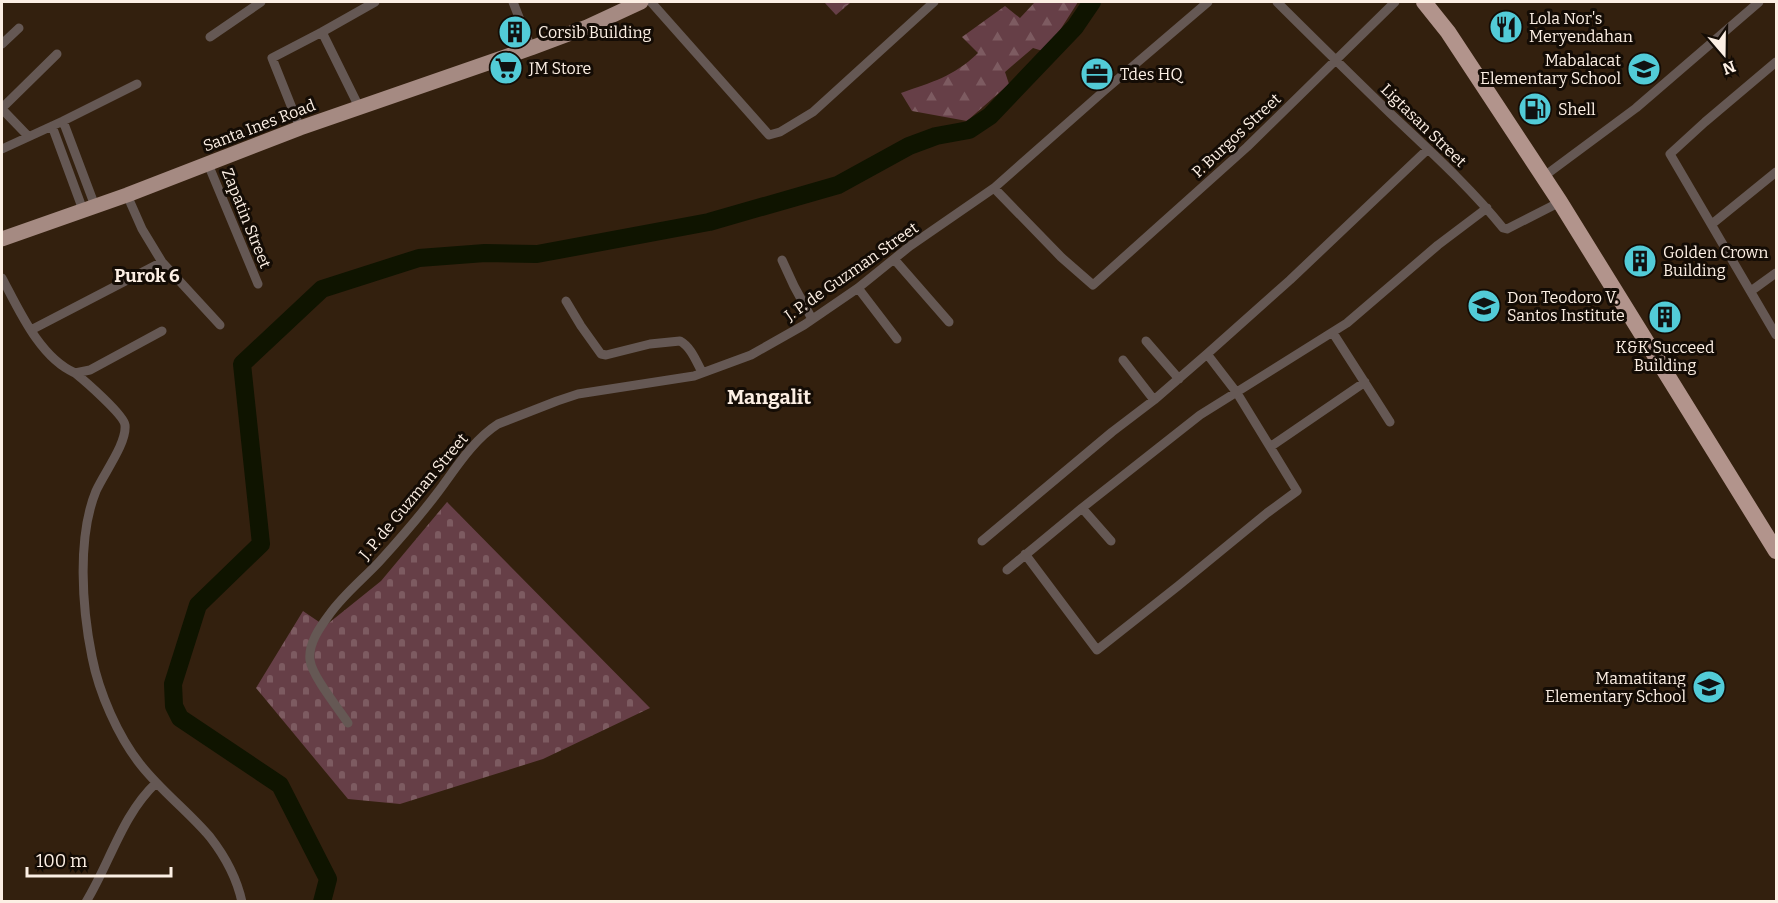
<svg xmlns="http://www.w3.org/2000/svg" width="1778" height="903" viewBox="0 0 1778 903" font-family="Bitter,serif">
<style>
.forest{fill:url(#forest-firs)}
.cemetery{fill:url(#cemetery-stones)}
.park{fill:url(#park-crowns)}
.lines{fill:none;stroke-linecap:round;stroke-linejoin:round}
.river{stroke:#0f1400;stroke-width:18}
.minor{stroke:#655854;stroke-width:9}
.primary{stroke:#a58a82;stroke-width:15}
.trunk{stroke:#b2948c;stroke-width:16}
.labels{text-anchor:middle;stroke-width:6;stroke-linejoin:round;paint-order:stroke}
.poi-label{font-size:16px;fill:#fcefe4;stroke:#140c05;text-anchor:start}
.street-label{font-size:16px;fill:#fcefe4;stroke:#140c05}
.neighbourhood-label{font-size:18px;font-weight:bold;fill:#fcefe4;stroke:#140c05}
.quarter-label{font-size:20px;font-weight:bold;fill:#fcefe4;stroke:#140c05}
</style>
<defs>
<pattern id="forest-firs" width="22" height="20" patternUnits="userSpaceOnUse" patternTransform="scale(1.5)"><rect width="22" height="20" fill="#663f47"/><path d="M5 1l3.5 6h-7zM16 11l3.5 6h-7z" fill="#7d5b61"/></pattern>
<pattern id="cemetery-stones" width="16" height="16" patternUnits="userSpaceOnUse" patternTransform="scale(1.5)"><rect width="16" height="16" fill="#663f47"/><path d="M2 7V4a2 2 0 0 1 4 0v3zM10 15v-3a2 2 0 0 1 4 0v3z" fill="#7d5b61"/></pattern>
<pattern id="park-crowns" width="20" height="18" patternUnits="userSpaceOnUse" patternTransform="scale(1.5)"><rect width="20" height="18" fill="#663f47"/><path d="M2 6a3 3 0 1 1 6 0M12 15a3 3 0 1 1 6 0" fill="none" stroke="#7d5b61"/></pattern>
</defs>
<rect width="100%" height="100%" fill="#33200e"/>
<!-- forest -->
<path class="forest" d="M1033,2h45l-32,50 -13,-4 -28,24 4,12 -42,37 -55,-10 -11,-18c31,-11 52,-16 77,-40l-16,-16 43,-31 15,12 14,-15z"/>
<!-- cemetery -->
<path class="cemetery" d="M447,502l203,206 -107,51 -143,45 -52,-5 -92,-111 47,-77 22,15 56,-45z"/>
<!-- park -->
<path class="park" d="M824,2h25l1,1 -14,12z"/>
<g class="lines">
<!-- river -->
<path class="river" d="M322,902l6,-23 -48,-94 -100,-67 -6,-12 -1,-22 25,-79 63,-61 -19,-180 80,-75 97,-31 66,-5 52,1 172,-32 129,-37 71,-39 27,-10 33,-6 21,-14 85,-89 17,-25"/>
<!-- minor -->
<path class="minor" d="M513,2l18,46
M651,2l118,133 11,-3 33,-20 121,-110
M1277,2c38,38 76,75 114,112 39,37 79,73 112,114l4,1 53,-27
M322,32l37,75
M210,37l51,-35
M2,44l17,-16
M1776,62l-71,60 -35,32 106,181
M2,108l55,-54
M2,109l26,27
M63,121l32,85
M52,126l31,84
M300,128l-28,-70 50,-26 53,-30
M2,149l61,-28 74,-37
M208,164l50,120
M1543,177l93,-69 123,-106
M994,188l67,69 32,28 154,-138 148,-145
M127,195l15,34 20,33 58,63
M1712,224l64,-52
M894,259l55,63
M782,260l12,26 18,33
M2,278c17,32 38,80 73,95l15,-3 72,-39
M858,288l39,51
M1751,291l25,-18
M566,301l15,25 20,28 5,1 44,-11 30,-3c11,6 16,20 22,31
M31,330l131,-68
M1333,333l57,89
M1146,341l33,38
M1123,360l31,40
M75,373c10,8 49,42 50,52 2,18 -21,48 -29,66 -19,46 -14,117 -4,166 7,36 26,79 48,107 21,27 48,47 70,73 14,18 27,42 32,65
M1270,447l95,-65
M1082,508l29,33
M982,541l130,-109 42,-32 53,-46 83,-74 138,-131
M1025,554l72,96 81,-64 89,-73 30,-22 -60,-98 -30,-39
M1007,570l75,-62 118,-93 147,-92 91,-78 49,-37
M348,723c-10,-15 -36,-47 -38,-63 -2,-16 10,-33 19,-45 14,-20 34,-36 50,-53 20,-22 41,-46 59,-70 18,-24 35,-52 60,-68l59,-23 21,-7 116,-18 57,-21 53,-30 54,-37 52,-42 84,-58 111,-98 103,-88
M86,902c24,-39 36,-87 70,-119"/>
<!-- primary -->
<path class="primary" d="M2,239l125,-44 173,-67 231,-80 56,-21 54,-25"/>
<!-- trunk -->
<path class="trunk" d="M1424,2l24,30 112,170 216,349"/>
</g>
<!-- icons -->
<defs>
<g id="restaurant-disc" transform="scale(1.725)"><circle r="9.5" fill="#52cbd7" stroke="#140c05"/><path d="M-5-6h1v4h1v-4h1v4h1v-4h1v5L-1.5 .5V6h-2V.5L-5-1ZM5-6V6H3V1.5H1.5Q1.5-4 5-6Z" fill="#111"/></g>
<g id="building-disc" transform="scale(1.725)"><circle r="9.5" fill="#52cbd7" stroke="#140c05"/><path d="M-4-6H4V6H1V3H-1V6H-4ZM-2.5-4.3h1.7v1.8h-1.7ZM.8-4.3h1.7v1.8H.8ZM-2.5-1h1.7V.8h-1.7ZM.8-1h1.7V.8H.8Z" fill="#111"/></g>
<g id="supermarket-disc" transform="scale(1.725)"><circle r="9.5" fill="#52cbd7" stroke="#140c05"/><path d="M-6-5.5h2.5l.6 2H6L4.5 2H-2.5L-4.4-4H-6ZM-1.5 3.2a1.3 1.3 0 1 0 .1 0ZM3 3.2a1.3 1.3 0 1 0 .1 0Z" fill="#111"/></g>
<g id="school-disc" transform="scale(1.725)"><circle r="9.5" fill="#52cbd7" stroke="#140c05"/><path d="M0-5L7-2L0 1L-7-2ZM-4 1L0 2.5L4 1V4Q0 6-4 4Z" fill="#111"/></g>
<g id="office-disc" transform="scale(1.725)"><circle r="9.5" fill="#52cbd7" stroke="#140c05"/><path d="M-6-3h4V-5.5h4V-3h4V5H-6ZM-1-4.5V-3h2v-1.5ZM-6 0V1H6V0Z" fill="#111"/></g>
<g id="fuel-disc" transform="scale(1.725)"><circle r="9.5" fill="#52cbd7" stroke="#140c05"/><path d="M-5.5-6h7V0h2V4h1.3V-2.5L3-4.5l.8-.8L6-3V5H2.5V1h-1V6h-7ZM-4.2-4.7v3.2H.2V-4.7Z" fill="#111"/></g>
</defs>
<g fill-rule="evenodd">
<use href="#restaurant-disc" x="1506" y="27"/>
<use href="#building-disc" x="515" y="32"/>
<use href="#supermarket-disc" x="506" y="68"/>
<use href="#school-disc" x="1644" y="69"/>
<use href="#office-disc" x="1097" y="74"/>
<use href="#fuel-disc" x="1535" y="109"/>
<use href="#building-disc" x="1640" y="261"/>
<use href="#school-disc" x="1484" y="306"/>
<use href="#building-disc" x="1665" y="317"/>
<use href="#school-disc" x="1709" y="687"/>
</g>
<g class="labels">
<!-- poi labels -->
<g class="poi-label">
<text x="1529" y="24">Lola Nor's<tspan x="1529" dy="18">Meryendahan</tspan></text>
<text x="538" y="38">Corsib Building</text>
<text x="1621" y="66" text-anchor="end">Mabalacat<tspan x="1621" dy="18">Elementary School</tspan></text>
<text x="529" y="74">JM Store</text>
<text x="1120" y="80">Tdes HQ</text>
<text x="1558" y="115">Shell</text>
<text x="1663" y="258">Golden Crown<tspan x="1663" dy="18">Building</tspan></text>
<text x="1507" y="303">Don Teodoro V.<tspan x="1507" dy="18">Santos Institute</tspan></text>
<text x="1665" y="353" text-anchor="middle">K&amp;K Succeed<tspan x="1665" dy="18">Building</tspan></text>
<text x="1686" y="684" text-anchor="end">Mamatitang<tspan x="1686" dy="18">Elementary School</tspan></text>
</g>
<!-- street labels -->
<g class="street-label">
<text transform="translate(259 125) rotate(-21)" y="6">Santa Ines Road</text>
<text transform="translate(1424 125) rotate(44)" y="6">Ligtasan Street</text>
<text transform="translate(1236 135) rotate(-43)" y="6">P. Burgos Street</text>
<text transform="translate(247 218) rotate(68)" y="6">Zapatin Street</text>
<text transform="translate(851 271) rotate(-35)" y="6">J. P. de Guzman Street</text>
<text transform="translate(413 496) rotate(-50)" y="6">J. P. de Guzman Street</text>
</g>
<!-- neighbourhood labels -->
<g class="neighbourhood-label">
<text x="147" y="282">Purok 6</text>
</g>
<!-- quarter labels -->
<g class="quarter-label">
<text x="769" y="404">Mangalit</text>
</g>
</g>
<!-- border -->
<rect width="1778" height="903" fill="none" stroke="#fcefe4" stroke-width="6"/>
<!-- north arrow -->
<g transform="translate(1724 54) rotate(160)" stroke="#140c05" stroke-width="4.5" paint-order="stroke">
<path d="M0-4.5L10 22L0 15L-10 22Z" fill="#fcefe4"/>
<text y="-9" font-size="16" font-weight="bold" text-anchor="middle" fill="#fcefe4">N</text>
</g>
<!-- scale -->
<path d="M27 867v9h144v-9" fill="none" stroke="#fcefe4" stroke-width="3"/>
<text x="36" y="867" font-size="18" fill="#fcefe4" stroke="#140c05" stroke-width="4.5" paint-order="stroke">100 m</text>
</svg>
